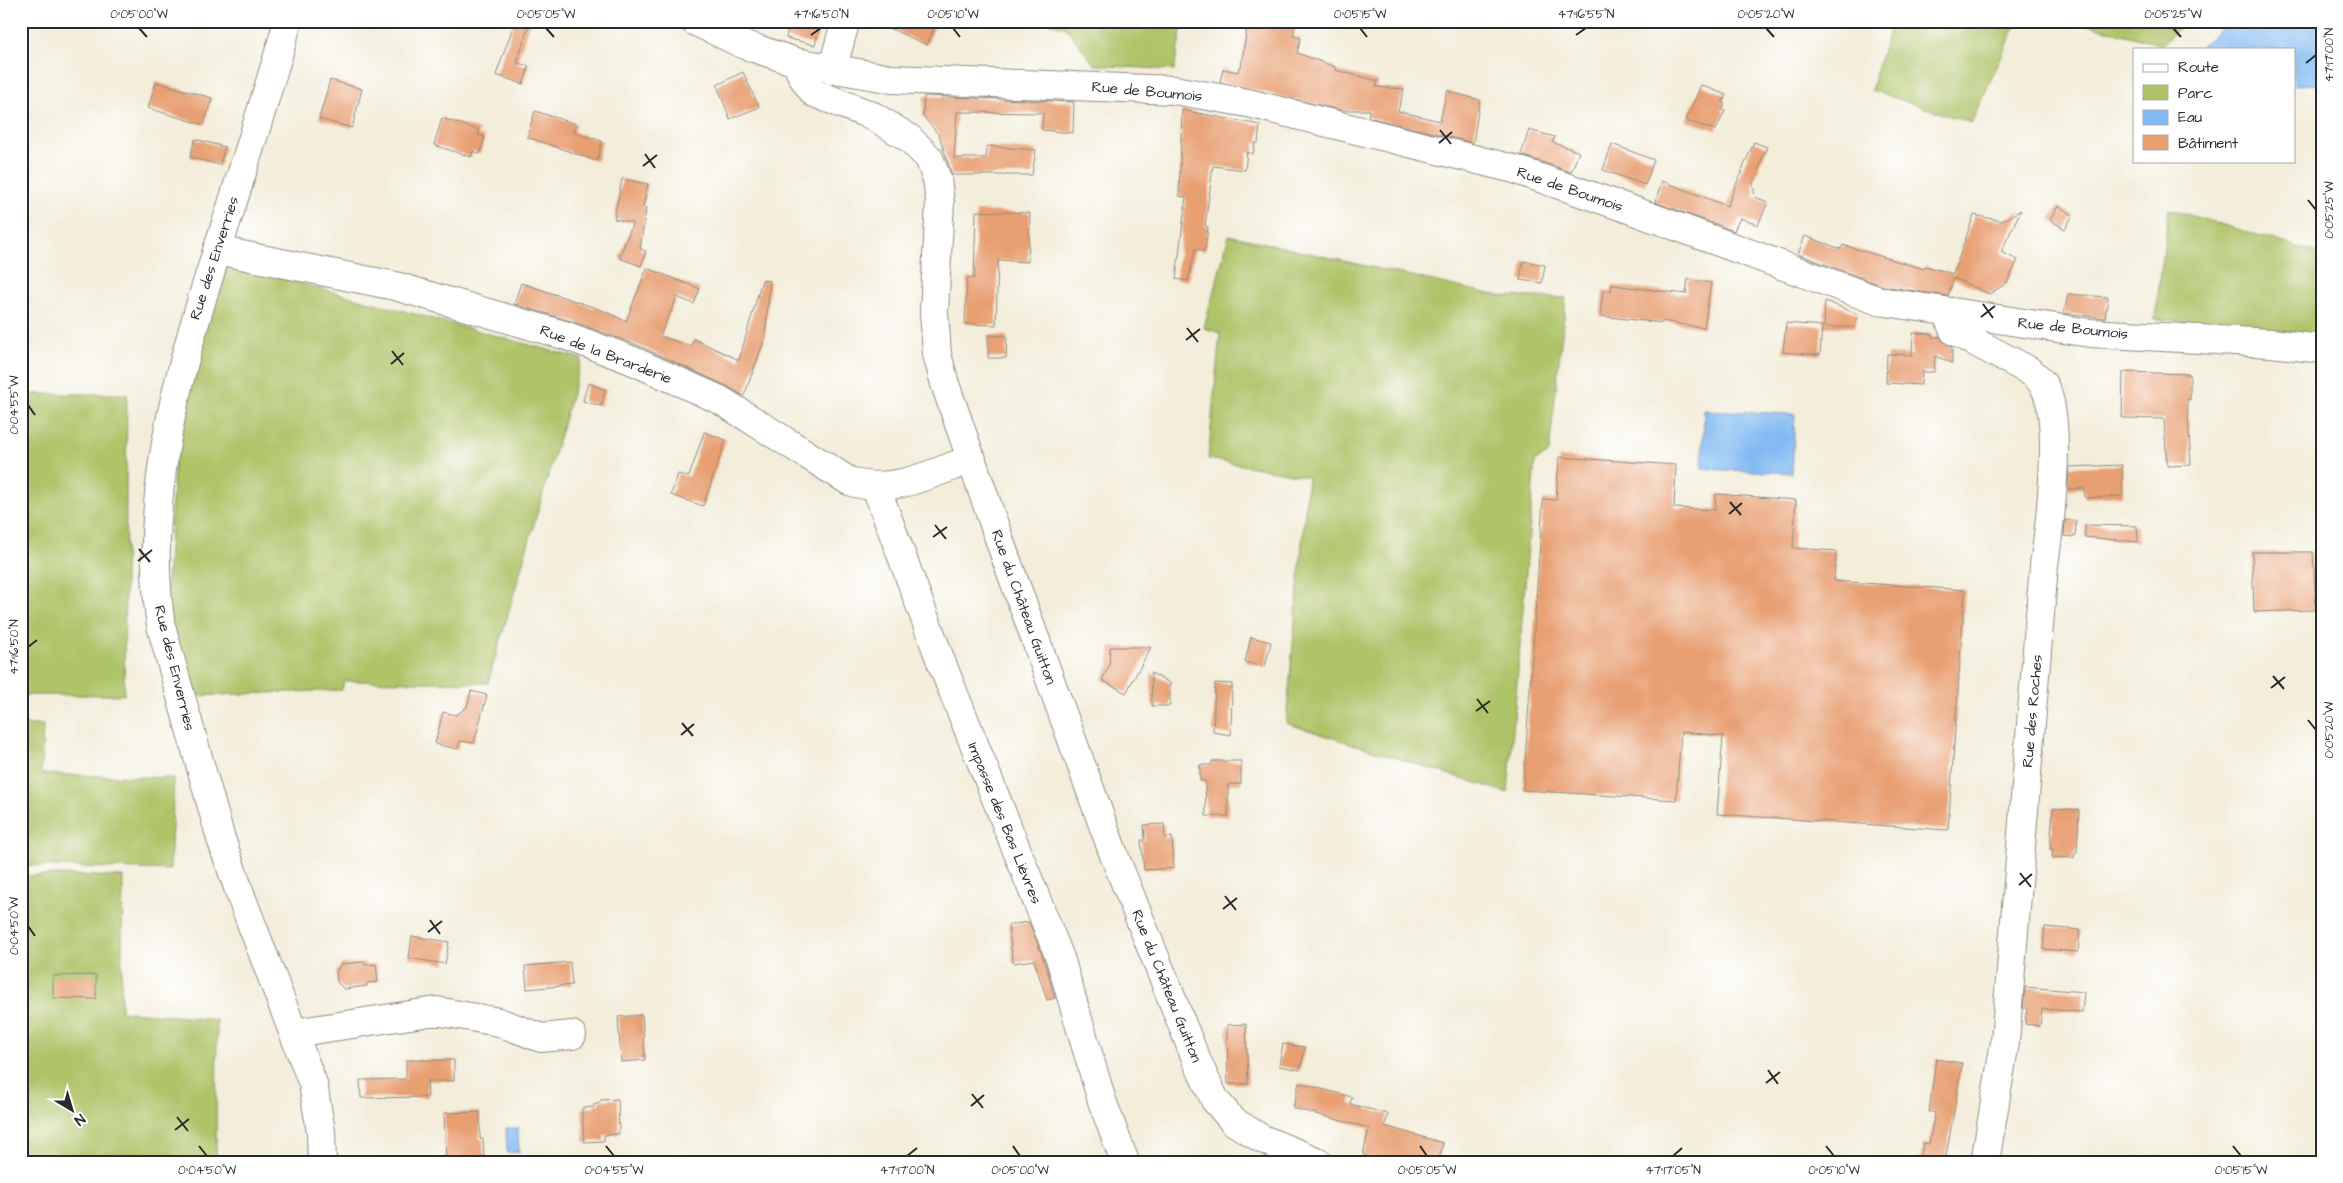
<svg xmlns="http://www.w3.org/2000/svg" width="2343" height="1183" viewBox="0 0 2343 1183" font-family="'Architects Daughter',sans-serif">
<style>
.green{fill:#afc367;stroke:#6d7749}
.water{fill:#81b9f2;stroke:#56728e}
.building{fill:#e89f72}
.lines{fill:none;stroke-linecap:round;stroke-linejoin:round}
.minor-casing{stroke:#8f8c82;stroke-width:30}
.minor{stroke:#fff;stroke-width:28}
.ticks{fill:none;stroke:#2b2b2b;stroke-width:2}
.labels{text-anchor:middle;stroke-width:4;stroke-linejoin:round;paint-order:stroke}
.street-label{font-size:15px;fill:#2b2b2b;stroke:#fff}
.neatline{fill:none;stroke:#2b2b2b;stroke-width:2}
.ticks-label{font-size:12px;text-anchor:middle;fill:#2b2b2b}
</style>
<rect width="100%" height="100%" fill="#fff"/>
<filter id="ink" filterUnits="userSpaceOnUse"><feTurbulence type="fractalNoise" baseFrequency=".02" numOctaves="2"/><feDisplacementMap in="SourceGraphic" scale="10" xChannelSelector="R" yChannelSelector="G"/><feConvolveMatrix kernelMatrix="1 2 1 2 8 2 1 2 1" color-interpolation-filters="sRGB"/></filter>
<filter id="wash" filterUnits="userSpaceOnUse"><feTurbulence type="fractalNoise" baseFrequency=".0096" numOctaves="4" result="noise"/><feDisplacementMap in="SourceGraphic" scale="20" xChannelSelector="R" yChannelSelector="G"/><feGaussianBlur stdDeviation="1.12" result="paint"/><feColorMatrix in="noise" values="0 0 0 0 0 0 0 0 0 0 0 0 0 0 0 0 0 1.4 0 .05"/><feComposite in="paint" operator="in"/></filter>
<g filter="url(#wash)">
<rect width="100%" height="100%" fill="#f3edd9"/>
<!-- green -->
<path class="green" d="M1045,21h138l-9,49 -79,-5 -29,-37z
M1892,21h126l-47,102 -100,-33z
M2074,21h112l-24,24z
M2169,209l153,45v81l-167,-16z
M1229,235l270,61 67,2 -17,155 -14,8 -27,332 -222,-70 22,-246 -100,-18 12,-126 -16,-5z
M233,265l349,94 -94,324 -144,-2 -2,9 -150,6 -26,-95 11,-182 38,-137z
M21,394h106l-3,301h-103z
M21,725h22l-2,49 133,4 -4,92 -149,-5z
M66,875l57,2 -2,134 96,9 -1,142h-195v-286z"/>
<!-- water -->
<path class="water" d="M2230,21h92v63l-28,1v-36h-96z
M1704,410l91,4 -3,59 -90,-4z
M506,1128h12l1,24 -12,1z"/>
<g id="blocks">
<!-- building -->
<path class="building" d="M515,21h15l-13,42 12,3 -6,18 -27,-9z
M790,21h23l-1,7 7,1 -4,16 -29,-7z
M873,21h64l-10,24z
M1248,21h48l-3,15 8,2 -4,15 38,14v3l43,11 -2,6 28,2 -6,22 42,10 7,-30 33,9 -7,43 -105,-26 2,-7h-30l-120,-28 3,-13 15,3 1,-5h2z
M743,72l16,35 -29,12 -13,-34z
M330,80l32,9 -10,39 -33,-9z
M156,82l56,16 -8,27 -56,-17z
M1701,85l25,10 -4,8 3,1 -3,6 3,1 -9,19 -30,-9z
M924,96l150,6 -1,31 -31,-3 1,-17 -86,-1 -3,46h32l1,-12 49,4 -4,25h-80l-13,-40 -16,-19z
M1182,110l78,15 -2,18h-3l-2,11 -6,-2 -2,18 -32,-4 -8,60 3,1 -3,24 -10,-2 -7,32 -12,-2 10,-82 -7,-1z
M535,111l41,13 -2,8 28,9 -5,20 -70,-24z
M442,118l37,12 -1,5 7,2 -5,17 -7,-3 -2,6 -37,-12z
M1529,130l26,7 -3,5 27,10 -8,20 -50,-17z
M195,139l30,8 -5,18 -30,-8z
M1754,142l13,5 -14,37 2,13 13,5 -10,23 -18,-7 -6,13 -79,-29 7,-21 65,25z
M1612,144l42,16 -9,25 -42,-15z
M622,179l26,5 -5,23 3,1 -6,41 6,2 -5,15 -22,-8 14,-35 -19,-4z
M2058,206l15,9 -8,14 -15,-9z
M2021,210l-20,42 17,8 -11,23 -18,11 -35,-16 -6,18 -65,-10 -85,-32 7,-18 36,13 2,-4 81,24 1,-3 28,8 21,-59 28,6z
M976,211l54,2 -2,49 -30,-2 -2,65 -31,-1 2,-46h7z
M1523,261l22,4 -3,18 -22,-3z
M647,268l53,21 -6,15 -17,-7 -17,39 31,10 3,-7 45,21 23,-80 8,1 -5,57 -21,58 -17,-10 -90,-41 -66,-24 -57,-17 7,-21 78,26 27,12z
M1688,279l23,4 -7,45 -42,-7v2l-62,-7 3,-26 8,1 1,-6 74,9z
M2068,294l40,3 -3,21 -41,-5z
M1825,301l33,13 -3,13h-31z
M1786,323l36,3 -2,29 -37,-3z
M1913,333l19,1v3h8l12,11v15l-17,-7 -1,16h-12l-1,13 -35,-2 1,-29 25,1z
M988,335l19,1 -1,22h-18z
M2123,372l67,2v26l-3,-1 4,66 -24,1 -3,-47 -42,-1z
M588,383l18,7 -5,16 -18,-5z
M704,432l22,8 -23,66 -32,-11 7,-21 11,3z
M1559,457l117,8 -2,43 41,2 1,-16 80,6 -3,48 43,3 -2,30 131,9 -17,240 -231,-16 6,-78 -42,-4 -5,68 -153,-10 20,-291 13,1z
M2122,465l1,31 -38,2 -1,-10 -16,1 1,-22z
M2065,520l11,1 -1,16 -11,-1z
M2085,525l52,1 1,16 -53,-5z
M2252,552h61l3,58 -62,2z
M1251,637l20,5 -6,25 -20,-5z
M1110,647h41l-25,46 -24,-13 7,-14z
M1151,673l19,10v23h-18z
M1215,683l17,1 -1,51 -18,-3z
M471,691l16,4 -13,48 -14,-2 -2,8 -23,-5 8,-32 13,3 11,-8z
M1212,761h29v23h-13v32h-22l-1,-35h-5v-16h12z
M2053,808l26,2 -2,42h-2l-1,6 -22,-1 1,-8h-3z
M1164,824l1,14 7,-1 2,31 -30,2 -3,-30h4l-1,-15z
M1029,922l16,41 10,35 -8,2 -13,-40 -21,3 -5,-38z
M2045,927l35,3 -2,22 -35,-3z
M412,936l37,6 -4,22 -36,-6z
M365,962v3l11,-1 2,18 -11,1v3l-23,3 -7,-7 -1,-10 5,-8z
M570,962l2,23 -45,4 -2,-23z
M96,975v24l-43,-1v-22z
M2025,987l59,5 -2,20 -40,-3 -2,17 -15,-2 2,-16h-4z
M642,1015l3,45 -24,2 -3,-45z
M1246,1024l2,60h-20l-1,-59z
M1283,1044l22,3 -5,23 -21,-4z
M1936,1059l26,4 -6,37 -11,62h-25l3,-19 6,1 6,-32h-6z
M406,1060h48v21h-27l1,16 -67,1 -1,-18 46,-1z
M1299,1083l53,14 -2,7 38,10 -3,12 58,17 -5,19h-48l-27,-7 6,-27 -76,-20z
M618,1099l1,35 -15,1v6l-20,1 -2,-34 12,-1v-3h4l3,-4z
M480,1112v27h3l1,21 -38,1 -2,-48z"/>
</g>
</g>
<g filter="url(#ink)">
<use href="#blocks" fill-opacity="0" stroke="#8f8c82" stroke-width="1"/>
<g class="lines">
<!-- minor casing -->
<g class="minor-casing">
<path id="minor" d="M288,21c-19,67 -40,133 -61,199 -42,130 -87,268 -66,406l60,213 21,60 71,185 8,48 1,30
M694,21l51,24 51,17 96,17 282,11 74,13 266,66 115,40 250,92 211,32 181,10 51,6
M796,62l6,14 12,17 59,23 36,22 20,20 8,21 3,23 -6,110 3,42 8,30 59,169 110,302 82,204 19,41 18,21 29,18 56,23
M832,70l12,-43 -2,-6
M217,250l178,36 172,50 64,24 89,40 129,81c41,15 83,-8 123,-22
M1953,313l-2,11 3,7 74,39c6,4 12,9 16,16 19,32 6,139 0,179l-39,477 -20,120
M876,487l66,177 118,294 42,143 23,61
M294,1033l142,-22 63,11 42,16 31,-3"/>
</g>
<!-- minor -->
<use href="#minor" class="minor"/>
</g>
</g>
<!-- ticks -->
<path class="ticks" d="M139,28l8,9M546,28l8,9M953,28l7,9M1360,28l7,9M1766,28l8,9M2173,28l8,9M811,35l10,-7M1576,35l10,-7M2306,63l10,-8M1440,130l11,14M1439,143l13,-11M645,154l10,14M643,166l14,-11M2308,200l8,10M1983,304l10,14M1981,317l14,-11M1187,328l11,14M1186,340l14,-11M392,351l11,14M391,364l13,-11M28,405l7,10M1730,502l11,13M1729,514l13,-11M935,525l11,14M933,537l14,-10M139,549l11,13M138,561l14,-11M28,647l9,-7M2273,676l11,13M2271,688l14,-11M1477,699l11,14M1476,711l14,-10M2308,720l8,10M682,723l11,13M681,735l13,-11M2020,873l11,14M2019,885l13,-11M1225,896l11,14M1223,909l14,-11M430,920l10,14M28,926l7,10M428,932l14,-11M1768,1070l10,14M1766,1083l14,-11M972,1094l11,14M971,1106l13,-11M177,1117l11,14M175,1130l14,-11M199,1146l8,10M606,1146l8,10M1013,1146l7,10M1420,1146l7,10M1826,1146l8,10M2233,1146l8,10M907,1156l10,-8M1673,1156l9,-8"/>
<g class="labels">
<!-- street labels -->
<g class="street-label">
<text transform="translate(1147 91) rotate(5)" y="5">Rue de Boumois</text>
<text transform="translate(1570 189) rotate(19)" y="5">Rue de Boumois</text>
<text transform="translate(214 258) rotate(-72)" y="5">Rue des Enverries</text>
<text transform="translate(2073 328) rotate(6)" y="5">Rue de Boumois</text>
<text transform="translate(606 354) rotate(21)" y="5">Rue de la Brarderie</text>
<text transform="translate(1024 607) rotate(70)" y="5">Rue du Château Guitton</text>
<text transform="translate(175 668) rotate(76)" y="5">Rue des Enverries</text>
<text transform="translate(2032 711) rotate(-85)" y="5">Rue des Roches</text>
<text transform="translate(1005 823) rotate(68)" y="5">Impasse des Bas Lièvres</text>
<text transform="translate(1167 986) rotate(68)" y="5">Rue du Château Guitton</text>
</g>
</g>
<!-- margin -->
<rect width="2343" height="1183" fill="none" stroke="#fff" stroke-width="55"/>
<!-- legend -->
<rect x="2133" y="48" width="162" height="115" fill="#ffffff" stroke="#aaaaaa"/>
<rect x="2143" y="64" width="25" height="8" fill="#ffffff" stroke="#aaaaaa"/>
<text x="2178" y="72" font-size="15" fill="#2b2b2b">Route</text>
<rect x="2143" y="85" width="25" height="15" fill="#afc367" stroke="#aaaaaa"/>
<text x="2178" y="98" font-size="15" fill="#2b2b2b">Parc</text>
<rect x="2143" y="110" width="25" height="15" fill="#81b9f2" stroke="#aaaaaa"/>
<text x="2178" y="122" font-size="15" fill="#2b2b2b">Eau</text>
<rect x="2143" y="135" width="25" height="15" fill="#e89f72" stroke="#aaaaaa"/>
<text x="2178" y="148" font-size="15" fill="#2b2b2b">Bâtiment</text>
<!-- north arrow -->
<g transform="translate(72 1110) rotate(142)" stroke="#ffffff" stroke-width="4" paint-order="stroke">
<path d="M0-4L9 19L0 12L-9 19Z" fill="#2b2b2b"/>
<text y="-8" font-size="14" font-weight="bold" text-anchor="middle" fill="#2b2b2b">N</text>
</g>
<rect x="28" y="28" width="2288" height="1128" class="neatline"/>
<g class="ticks-label">
<text x="139" y="18">0°05'00"W</text>
<text x="546" y="18">0°05'05"W</text>
<text x="821" y="18">47°16'50"N</text>
<text x="953" y="18">0°05'10"W</text>
<text x="1360" y="18">0°05'15"W</text>
<text x="1586" y="18">47°16'55"N</text>
<text x="1766" y="18">0°05'20"W</text>
<text x="2173" y="18">0°05'25"W</text>
<text transform="translate(2329 55) rotate(-90)" y="4">47°17'00"N</text>
<text transform="translate(2329 210) rotate(-90)" y="4">0°05'25"W</text>
<text transform="translate(14 405) rotate(-90)" y="4">0°04'55"W</text>
<text transform="translate(14 647) rotate(-90)" y="4">47°16'50"N</text>
<text transform="translate(2329 730) rotate(-90)" y="4">0°05'20"W</text>
<text transform="translate(14 926) rotate(-90)" y="4">0°04'50"W</text>
<text x="207" y="1174">0°04'50"W</text>
<text x="614" y="1174">0°04'55"W</text>
<text x="907" y="1174">47°17'00"N</text>
<text x="1020" y="1174">0°05'00"W</text>
<text x="1427" y="1174">0°05'05"W</text>
<text x="1673" y="1174">47°17'05"N</text>
<text x="1834" y="1174">0°05'10"W</text>
<text x="2241" y="1174">0°05'15"W</text>
</g>
</svg>
